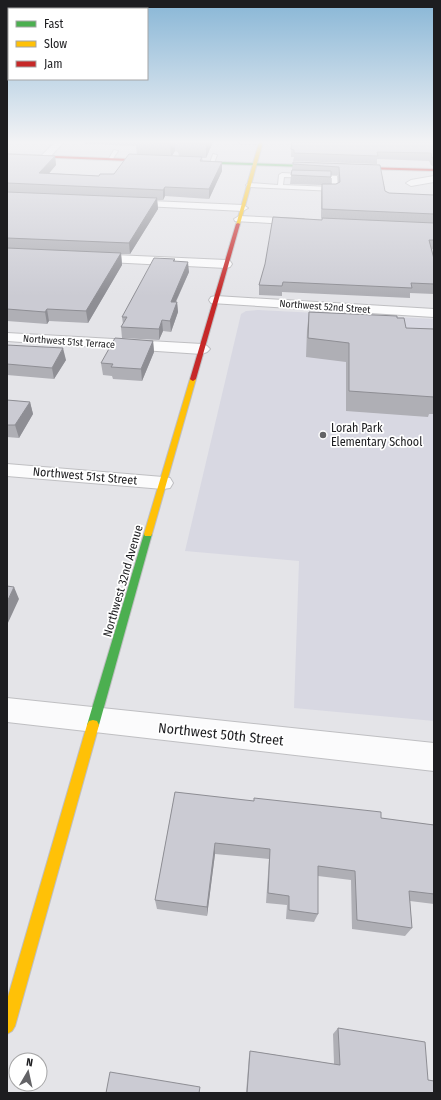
<svg xmlns="http://www.w3.org/2000/svg" width="441" height="1100" viewBox="0 0 441 1100" font-family="'Fira Sans Condensed',sans-serif">
<style>
.built{fill:#d8d8e2}
.lines{fill:none;stroke-linecap:round;stroke-linejoin:round}
.lane-casing{stroke:#bfbfc2;stroke-width:2}
.street-casing{stroke:#bfbfc2;stroke-width:2}
.fast-casing{stroke:#bfbfc2;stroke-width:2}
.slow-casing{stroke:#bfbfc2;stroke-width:2}
.jam-casing{stroke:#bfbfc2;stroke-width:2}
.lane{fill:#fbfbfc;fill-rule:evenodd}
.street{fill:#fbfbfc;fill-rule:evenodd}
.fast{fill:#4caf50;fill-rule:evenodd}
.slow{fill:#ffc107;fill-rule:evenodd}
.jam{fill:#c62828;fill-rule:evenodd}
.wall{fill:#afafb5;fill-rule:evenodd}
.shaded-wall{fill:#8e8e94}
.building{fill:#cbcbd3;stroke:#8e8e94}
.poi-dot{fill:#636366;stroke:#fff;stroke-width:1.5}
.labels{text-anchor:middle;stroke-width:3.5;stroke-linejoin:round;paint-order:stroke}
.far-street-label{font-size:10px;fill:#1d1d20;stroke:#fff}
.poi-label{font-size:12px;fill:#1d1d20;stroke:#fff;text-anchor:start}
.street-label{font-size:12px;fill:#1d1d20;stroke:#fff}
.near-street-label{font-size:14px;fill:#1d1d20;stroke:#fff}
</style>
<rect width="100%" height="100%" fill="#e4e4e8"/>
<!-- built -->
<path class="built" d="M258,310l176,9v402l-140,-13 5,-147 -114,-10 56,-237 5,-3z"/>
<g class="lines">
<!-- lane casing -->
<g class="lane-casing">
<path id="lane" d="M240,142h21l1,1 -2,1h-19l-2,-1z
M114,150l4,1 -6,9h-4z
M213,154l4,1 -3,8 -2,1 -2,-1z
M282,173l55,3 1,13 -3,2 -86,-4 -3,-2 3,-2 29,2 1,-10zM284,177l48,1v9l-49,-2z"/>
</g>
<!-- street casing -->
<g class="street-casing">
<path id="street" d="M55,142h9l-16,17h-6l-1,-2 1,-2z
M434,176v6l-23,4 -5,-3 5,-3z
M128,200l115,5 5,3 -5,3 -119,-6 -1,-2z
M239,216l64,3 6,3 -6,3 -68,-4 -1,-2z
M92,254l134,6 4,1 2,3 -2,3 -4,1 -138,-7 -2,-3 2,-3z
M216,296l218,13v8l-223,-14 -2,-3 2,-3z
M7,333l195,11 5,2 3,3 -3,3 -5,2 -195,-13z
M7,464l156,13 7,1 3,5 -3,5 -7,1 -156,-13z
M7,698l427,45v28l-427,-49z"/>
</g>
<!-- fast casing -->
<g class="fast-casing">
<path id="fast" d="M191,161l174,6 2,1 -2,1 -175,-6z
M148,531l4,3 -53,191 -2,4 -4,1 -4,-1 -2,-4 57,-191z"/>
</g>
<!-- slow casing -->
<g class="slow-casing">
<path id="slow" d="M259,142h4l-23,82 -4,1z
M193,377l3,2 -44,155 -1,2h-6l-1,-2 46,-155z
M93,720l4,1 2,4 -84,301 -3,5 -5,3v-34l80,-275 2,-4z"/>
</g>
<!-- jam casing -->
<g class="jam-casing">
<path id="jam" d="M7,154l148,6 2,1 -2,1 -148,-6z
M365,167l69,2v2l-70,-2z
M238,223l2,1 -44,155 -3,2 -2,-1 -1,-1 46,-155z"/>
</g>
<!-- lane -->
<use href="#lane" class="lane"/>
<!-- street -->
<use href="#street" class="street"/>
<!-- fast -->
<use href="#fast" class="fast"/>
<!-- slow -->
<use href="#slow" class="slow"/>
<!-- jam -->
<use href="#jam" class="jam"/>
</g>
<!-- wall -->
<path class="wall" d="M84,142h129l-7,16h-4l1,3 19,1v9l-13,28 -44,-3 -2,4h-6l1,9 -28,45h-9l1,11 -34,58 -39,-2 -2,3 -40,-3v-167l48,2 1,9 -7,8 50,3 15,-2 23,-19 -1,-9 -51,-2zM175,151l3,1 1,4h-7z
M434,142v25l-3,-2 -2,-4 -52,-2v5l-84,-3 1,-4h-3v-8z
M293,162l87,3 5,26 4,2 45,2v55l-2,-1 2,10v35l-24,-1v5l-128,-6v4l-23,-1v-10l63,-65v-2h-1v-26l1,-7 -32,-1zM331,175h7v8l-2,1h-5z
M175,259v2l14,11 -13,30h1l1,10 -7,20 -8,-1 -4,9 -37,-2 -1,-11 2,-3 -1,-7z
M309,312l88,6 9,10 28,1v81l-1,4h-4l-1,3 -82,-6v-49l-40,-5 1,-27z
M153,341l1,11 -12,29 -29,-2 -1,-3 -9,-1 -2,-12z
M7,345l59,15 -12,19 -47,-4z
M7,400l23,2 3,12 -14,24 -12,-1z
M175,792l259,33v79l-24,-3 2,27 -7,8 -53,-7 -1,-49 -33,-4v38l-4,8 -28,-3 1,-14 -21,-2 3,-44 -54,-5 -8,62 -50,-7 -2,-9z
M338,1028l90,52 6,13h-188l3,-37 1,-5 84,13 -1,-30z"/>
<!-- shaded-wall -->
<path class="shaded-wall" d="M171,142h4v9l-4,6 -1,-14z
M207,142h6l-7,16v-14z
M55,156l1,9 -15,18 -2,-10z
M222,162v9l-13,28v-10z
M165,187v9l-2,4v-10z
M157,198l1,11 -28,45 -1,-11z
M121,253l1,12 -34,58 -2,-12z
M188,262l1,10 -18,40v-10z
M177,302l1,10 -7,20 -1,-11z
M47,309l2,12 -2,3 -2,-12z
M162,320l1,11 -4,9v-11z
M153,341l1,11 -12,29 -1,-12z
M63,348l3,12 -12,19 -2,-11z
M30,402l3,12 -14,24 -4,-13z
M14,587l5,12 -12,26v-23z
M215,843v11l-8,62v-9z"/>
<!-- building -->
<path class="building" d="M135,142h36l-1,1z
M179,142h28l-1,2 -28,-1z
M292,142h142v16h-2l-1,-5 -54,-1 1,4 -84,-3v-3l-3,-1z
M7,154l48,2 -16,17 60,3 1,-2h14l15,-20 73,3 -2,4 22,1 -13,27 -44,-2 -2,3 -156,-7z
M293,162l87,3 5,26 4,2 45,2v19l-112,-5v-25h14l4,-2 -1,-15 -46,-3z
M292,170l39,1v6l-40,-2z
M7,192l150,6 -28,45 -122,-5z
M273,217l49,3v-2l112,5v17h-5l5,19v25l-23,-1 1,5 -129,-6 -1,4 -23,-1 6,-21z
M7,248l114,5 -35,58 -39,-2 -2,3 -38,-3z
M154,258l21,1 -2,2 15,1 -17,40h6l-7,19 -8,-1 -3,9 -38,-2 6,-10h-5z
M309,312l88,4v2h7l2,10 28,1v68l-85,-6v-48l-41,-5z
M115,338l38,3 -12,28 -30,-2 2,-3 -12,-1z
M7,345l56,3 -11,20 -45,-4z
M7,400l23,2 -15,23h-8z
M7,586l7,1 -7,15z
M175,792l79,9v-3l127,14v6l53,7v69l-25,-3 3,37 -55,-8 -2,-49 -37,-5v48l-29,-4v-14l-21,-3 2,-44 -55,-6 -8,64 -52,-7z
M338,1028l87,14 3,38 6,1v12h-187l3,-42 90,14z
M110,1072l90,15 -1,6h-93z"/>
<!-- sky -->
<linearGradient id="sky" x2="0" y2="1"><stop stop-color="#88b6d6"/><stop offset="0.48" stop-color="#f3f3f5"/><stop offset="1" stop-color="#f3f3f5" stop-opacity="0"/></linearGradient>
<rect width="441" height="296" fill="url(#sky)"/>
<!-- markers -->
<circle class="poi-dot" cx="323" cy="435" r="4"/>
<g class="labels">
<!-- far-street labels -->
<g class="far-street-label">
<text transform="translate(325 306) rotate(4)" y="4">Northwest 52nd Street</text>
<text transform="translate(69 341) rotate(4)" y="4">Northwest 51st Terrace</text>
</g>
<!-- poi labels -->
<g class="poi-label">
<text x="331" y="432">Lorah Park<tspan x="331" dy="14">Elementary School</tspan></text>
</g>
<!-- street labels -->
<g class="street-label">
<text transform="translate(85 476) rotate(5)" y="4">Northwest 51st Street</text>
<text transform="translate(123 581) rotate(-74)" y="4">Northwest 32nd Avenue</text>
</g>
<!-- near-street labels -->
<g class="near-street-label">
<text transform="translate(221 734) rotate(6)" y="5">Northwest 50th Street</text>
</g>
</g>
<!-- border -->
<rect width="441" height="1100" fill="none" stroke="#1d1d20" stroke-width="16"/>
<!-- legend -->
<rect x="8" y="8" width="140" height="72" fill="#ffffff" stroke="#a5a5a6"/>
<rect x="16" y="21" width="20" height="6" fill="#4caf50" stroke="#a5a5a6"/>
<text x="44" y="28" font-size="12" fill="#1d1d20">Fast</text>
<rect x="16" y="41" width="20" height="6" fill="#ffc107" stroke="#a5a5a6"/>
<text x="44" y="48" font-size="12" fill="#1d1d20">Slow</text>
<rect x="16" y="61" width="20" height="6" fill="#c62828" stroke="#a5a5a6"/>
<text x="44" y="68" font-size="12" fill="#1d1d20">Jam</text>
<!-- north arrow -->
<g transform="translate(28 1072) rotate(9)"><circle r="19" fill="#ffffff" stroke="#a5a5a6"/>
<path d="M0-3L7 15L0 10L-7 15Z" fill="#636366"/>
<text y="-6" font-size="11" font-weight="bold" text-anchor="middle" fill="#1d1d20">N</text>
</g>
</svg>
